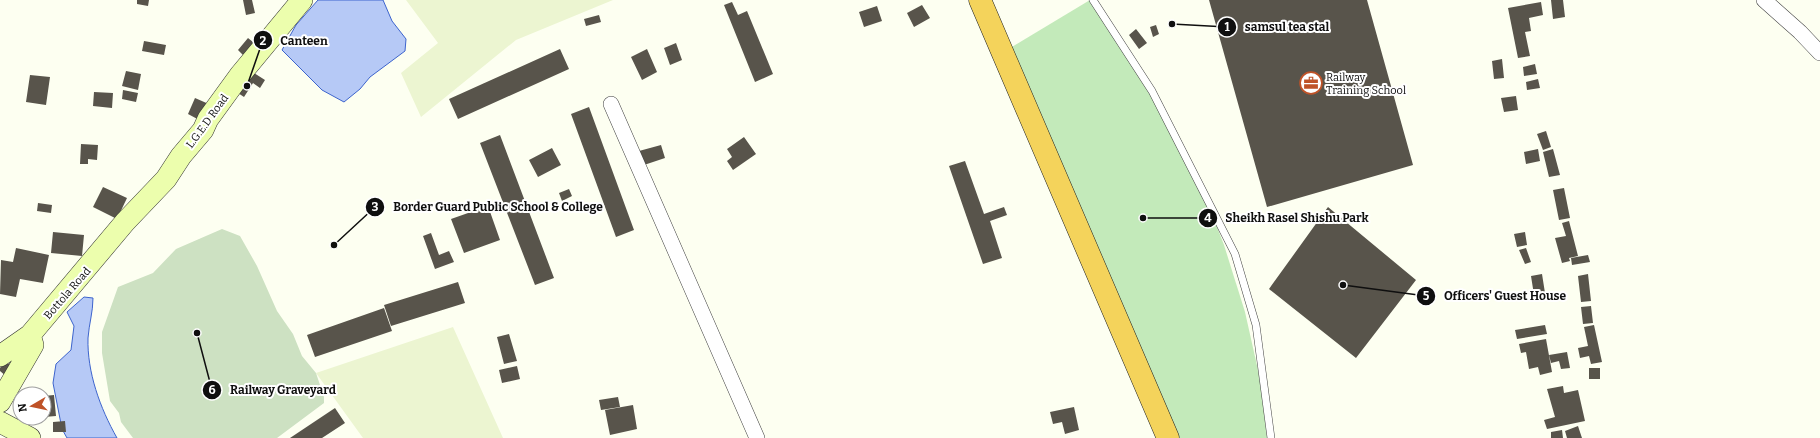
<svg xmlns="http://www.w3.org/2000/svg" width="1820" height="438" viewBox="0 0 1820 438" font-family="Bitter,serif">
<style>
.farmland{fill:#ecf5d1}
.green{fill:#c3eaba}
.cemetery{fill:#cde1c2}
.water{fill:#b6c9f6;stroke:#3d64cd}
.building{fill:#58544b}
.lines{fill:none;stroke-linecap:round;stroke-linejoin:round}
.lane-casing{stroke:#424242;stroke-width:8}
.street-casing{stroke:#424242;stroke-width:16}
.secondary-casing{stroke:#313131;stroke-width:22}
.highway-casing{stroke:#202020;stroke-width:23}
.lane{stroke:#fff;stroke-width:7}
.street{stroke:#fff;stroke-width:15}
.secondary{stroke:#ecfead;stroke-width:21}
.highway{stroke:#f4d35b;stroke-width:22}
.labels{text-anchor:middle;stroke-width:4;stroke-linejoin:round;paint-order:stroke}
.poi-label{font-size:11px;fill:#0f0f0f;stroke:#fff;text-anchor:start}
.street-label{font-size:11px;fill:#0f0f0f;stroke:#fff}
.leader{fill:none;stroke:#0f0f0f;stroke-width:1.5}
.callout-dot{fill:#0f0f0f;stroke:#fff;stroke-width:1.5}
.mark-label{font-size:12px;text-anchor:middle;font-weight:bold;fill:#fff}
.callout-label{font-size:12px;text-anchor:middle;font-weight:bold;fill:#0f0f0f;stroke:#fff;stroke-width:4;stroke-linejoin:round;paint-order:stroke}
</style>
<rect width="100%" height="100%" fill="#fdfff1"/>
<!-- farmland -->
<path class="farmland" d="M406,0h207l-97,40 -95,77 -20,-44 37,-30z
M453,327l50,111h-140l-47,-65z"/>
<!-- green -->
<path class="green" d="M1090,0l32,43 81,148 21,54 21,67 15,67 7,59h-99l-166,-385z"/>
<!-- cemetery -->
<path class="cemetery" d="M222,229l18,7 17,30 20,45 16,23 9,22 14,17 8,24v6l-47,35h-144l-12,-16 -2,-9 -9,-12 -8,-48v-21l16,-45 35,-14 23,-24z"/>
<!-- water -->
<path class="water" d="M318,0h65l9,21 14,18 -1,12 -35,26 -10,12 -16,13 -22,-12 -40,-40 14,-25z
M84,297l9,1c0,14 -4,26 -5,40 -1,34 12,70 29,100h-50l-5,-9 -9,-46 3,-19 15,-14 3,-24 -7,-14z"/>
<!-- building -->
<path class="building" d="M137,0h12l-1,6 -11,-2z
M243,0h9l3,13 -9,2z
M1209,0h158l46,165 -146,42z
M1551,0h12l2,17 -12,2z
M732,2l6,13 9,-4 26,63 -18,8 -31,-77z
M1541,2l2,13 -14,3 2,13 -6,1 5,24 -12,2 -10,-50z
M922,5l8,13 -16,9 -7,-14z
M877,6l5,15 -18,6 -5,-15z
M599,15l2,7 -15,4 -2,-7z
M1156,25l3,9 -6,3 -3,-10z
M1136,29l11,14 -8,6 -10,-14z
M248,38l10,8 -11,13 -9,-9z
M144,41l22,4 -2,10 -22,-4z
M676,43l6,17 -12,5 -6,-17z
M560,49l9,20 -111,50 -9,-20z
M647,49l10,23 -15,8 -11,-23z
M1502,59l2,19 -10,1 -2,-18z
M1535,64l2,10 -13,2 -1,-9z
M126,71l15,3 -3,16 -16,-4z
M251,71l14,9 -5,8 -7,-5 -9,14 -6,-4z
M30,75l20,2 -4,28 -20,-3z
M1538,79l2,9 -13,2 -1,-8z
M123,90l15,3 -2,9 -14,-3z
M94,92l19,1 -1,15 -19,-2z
M1516,96l2,14 -14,2 -3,-14z
M195,98l16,7 -8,17 -15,-8z
M589,107l45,123 -18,7 -45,-123z
M1546,131l5,16 -8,3 -6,-16z
M500,135l54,143 -19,7 -55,-142z
M744,137l12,17 -23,16 -6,-9 5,-4 -5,-8z
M81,144l17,1 -1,15 -9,-1v5h-8z
M661,145l4,13 -21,7 -5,-14z
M552,148l9,17 -23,12 -9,-17z
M1538,149l2,12 -14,3 -2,-12z
M1553,149l7,26 -11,2 -6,-25z
M965,161l19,53 20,-7 3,8 -17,6 12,37 -19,6 -34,-98z
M103,187l24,11 -10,21 -24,-12z
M1564,188l6,30 -11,2 -6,-30z
M569,189l3,7 -10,5 -3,-8z
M38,203l14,2 -1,8 -14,-2z
M488,206l12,34 -36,13 -13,-34z
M1328,207l88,73 -60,78 -87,-69z
M1569,221l9,35 -9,2 1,3 -8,2 -7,-25 11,-2 -4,-13z
M53,232l31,3 -2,21 -31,-3z
M1525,232l2,13 -10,2 -3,-13z
M431,233l8,22 10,-4 5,11 -19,7 -12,-33z
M16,248l33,7 -6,28 -23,-4 -4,18 -16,-3 1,-34 12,2z
M1526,248l5,14 -6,2 -6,-14z
M1588,255l2,7 -18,3 -1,-7z
M1542,274l3,19 -11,2 -3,-19z
M1588,274l3,27 -10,1 -3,-26z
M458,282l7,21 -74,23 -7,-21z
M1591,306l2,17 -10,1 -2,-17z
M384,308l8,23 -77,26 -8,-22z
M1545,325l2,9 -30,5 -2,-9z
M1594,325l8,37 -11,2 -2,-8 -9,2 -2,-10 10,-2 -4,-19z
M509,334l8,27 -13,3 -7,-27z
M1546,339l6,33 -12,3 -2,-8 -9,2 -3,-17 -5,1 -2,-9z
M19,352l-12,25 -7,-6v-3l5,-7 4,3z
M1567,352l3,16 -9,1 -2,-8 -8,2 -2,-8z
M517,366l3,13 -18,4 -3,-13z
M1589,368h11v11h-11z
M1563,386l1,7 14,-3 7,31 -38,8 -3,-9 11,-3 -8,-28z
M54,395l2,21 -12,1v-21z
M618,397l2,10 -19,3 -2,-10z
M633,405l4,24 -27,6 -5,-25z
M1074,407l5,23 -14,4 -3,-12 -9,2 -3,-12z
M335,408l10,15 -23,15h-32z
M65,421l1,11h-13v-10z
M1578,426l4,12h-15l-2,-7z
M1562,430l1,8h-12v-6z"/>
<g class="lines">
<!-- lane casing -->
<g class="lane-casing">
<path id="lane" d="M1093,0l59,91 83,163 21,71 15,113"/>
</g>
<!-- street casing -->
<g class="street-casing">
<path id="street" d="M1764,0l36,32 20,21
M611,104l146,334"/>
</g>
<!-- secondary casing -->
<g class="secondary-casing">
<path id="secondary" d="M0,356l30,-21 95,-113 41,-43 15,-23 22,-26 5,-11 32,-44 62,-75
M0,402l33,-57 -3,-10
M0,422l30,16"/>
</g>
<!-- highway casing -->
<g class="highway-casing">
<path id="highway" d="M980,0l188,438"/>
</g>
<!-- lane -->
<use href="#lane" class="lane"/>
<!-- street -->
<use href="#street" class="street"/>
<!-- secondary -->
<use href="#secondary" class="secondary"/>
<!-- highway -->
<use href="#highway" class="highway"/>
</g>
<!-- icons -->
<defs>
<g id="office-ring" transform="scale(1.15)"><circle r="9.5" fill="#fff" stroke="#bf5227" stroke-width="1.5"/><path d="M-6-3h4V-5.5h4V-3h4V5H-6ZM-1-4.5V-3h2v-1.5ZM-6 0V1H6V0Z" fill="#bf5227"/></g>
</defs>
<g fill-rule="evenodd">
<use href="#office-ring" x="1311" y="83"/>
</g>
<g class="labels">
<!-- poi labels -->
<g class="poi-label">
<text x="1326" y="81">Railway<tspan x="1326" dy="13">Training School</tspan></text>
</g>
<!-- street labels -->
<g class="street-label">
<text transform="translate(207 121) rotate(-54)" y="4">L.G.E.D Road</text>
<text transform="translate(67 293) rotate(-49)" y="4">Bottola Road</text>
</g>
</g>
<!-- callouts -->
<path class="leader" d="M1172 24L1227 27M247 86L263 40M334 245L375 207M1143 218L1208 218M1343 285L1426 296M197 333L212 390"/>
<g class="callout-dot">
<circle cx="1172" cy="24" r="4"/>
<circle cx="247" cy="86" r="4"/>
<circle cx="334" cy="245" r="4"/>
<circle cx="1143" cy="218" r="4"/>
<circle cx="1343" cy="285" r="4"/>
<circle cx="197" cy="333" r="4"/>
<circle cx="1227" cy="27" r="10"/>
<circle cx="263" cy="40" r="10"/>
<circle cx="375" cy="207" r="10"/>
<circle cx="1208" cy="218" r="10"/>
<circle cx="1426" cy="296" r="10"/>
<circle cx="212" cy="390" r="10"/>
</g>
<g class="mark-label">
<text x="1227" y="31">1</text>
<text x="263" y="45">2</text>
<text x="375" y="211">3</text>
<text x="1208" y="222">4</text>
<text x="1426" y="300">5</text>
<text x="212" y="394">6</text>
</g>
<g class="callout-label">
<text x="1287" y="31">samsul tea stal</text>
<text x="304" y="45">Canteen</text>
<text x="498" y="211">Border Guard Public School &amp; College</text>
<text x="1297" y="222">Sheikh Rasel Shishu Park</text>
<text x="1505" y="300">Officers' Guest House</text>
<text x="283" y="394">Railway Graveyard</text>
</g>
<!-- north arrow -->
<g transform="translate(32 406) rotate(261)"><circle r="19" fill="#ffffff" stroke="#9f9f9f"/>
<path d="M0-3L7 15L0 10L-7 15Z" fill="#bf5227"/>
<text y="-6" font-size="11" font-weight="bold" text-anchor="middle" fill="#0f0f0f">N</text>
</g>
</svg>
